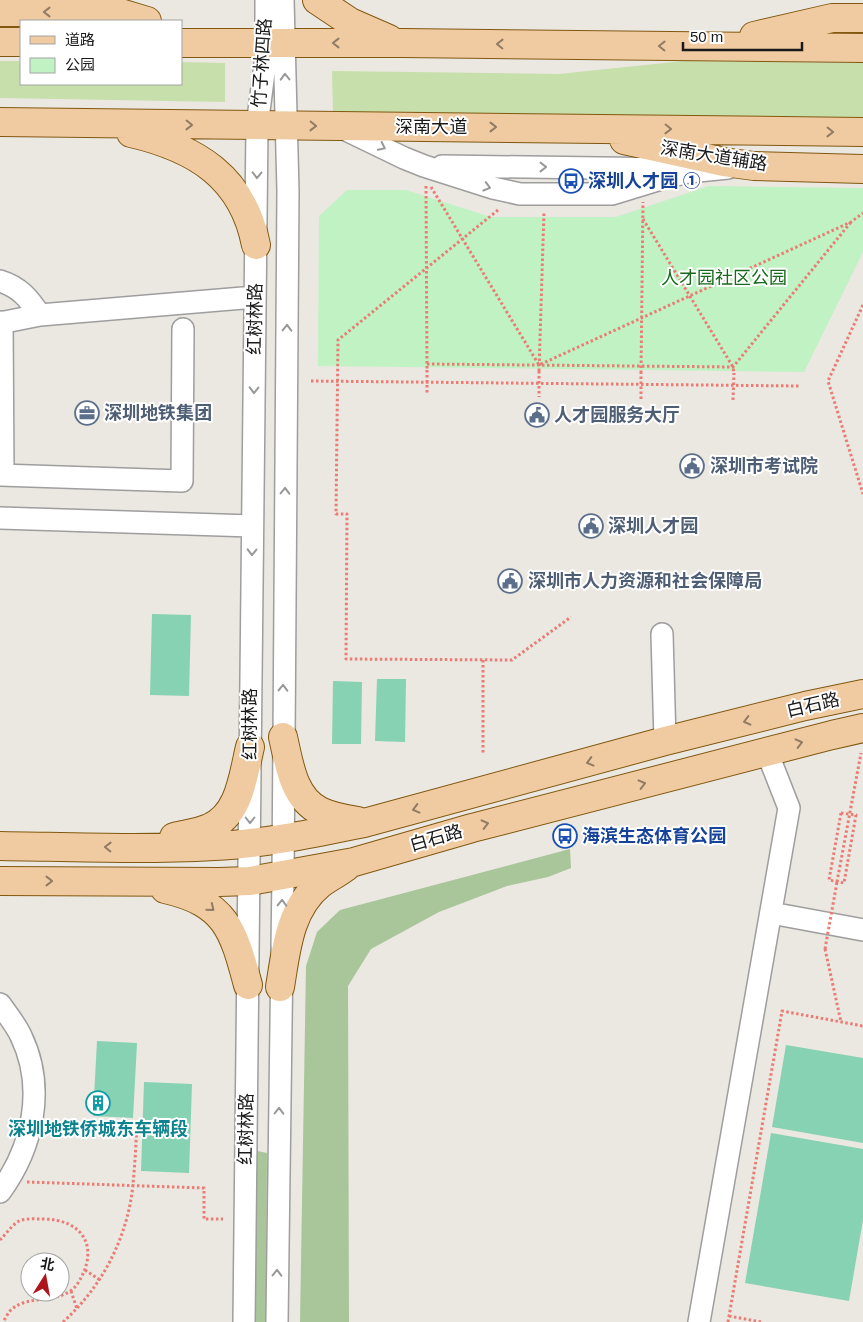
<svg xmlns="http://www.w3.org/2000/svg" width="863" height="1322" viewBox="0 0 863 1322" font-family="Helvetica,'Noto Sans SC',sans-serif">
<style>
.grass{fill:#c7e0ab}
.forest{fill:#a8c69a}
.park{fill:#c1f2c3}
.pitch{fill:#87d2b2}
.lines{fill:none;stroke-linecap:round;stroke-linejoin:round}
.minor-casing{stroke:#9e9e9e;stroke-width:24}
.major-casing{stroke:#815810;stroke-width:30}
.path{stroke:#e97c74;stroke-width:3;stroke-dasharray:2.5 2.5;stroke-linecap:butt}
.minor{stroke:#fff;stroke-width:21}
.major{stroke:#f0cba1;stroke-width:28}
.path-bridge{stroke:#e97c74;stroke-width:3;stroke-dasharray:2.5 2.5;stroke-linecap:butt}
.oneway{stroke:#907b64}
.oneway2{stroke:#989898}
.labels{text-anchor:middle;stroke-width:4;stroke-linejoin:round;paint-order:stroke}
.street-label{font-size:18px;fill:#1a1a1a;stroke:#fff}
.transit-label{font-size:18px;font-weight:bold;fill:#164399;stroke:#fff;text-anchor:start}
.park-label{font-size:18px;fill:#176a1b;stroke:#fff}
.service-label{font-size:18px;font-weight:bold;fill:#4e5e75;stroke:#fff;text-anchor:start}
.culture-label{font-size:18px;font-weight:bold;fill:#0d838f;stroke:#fff}
</style>
<rect width="100%" height="100%" fill="#ebe7e1"/>
<!-- grass -->
<path class="grass" d="M0,61h21v23h160v-22l44,1v39l-225,-4z
M683,61l180,2v55l-530,-5 -1,-42 227,3z"/>
<!-- forest -->
<path class="forest" d="M570,849l1,19 -23,9 -41,9 -68,26 -68,37 -23,37 1,336h-49l6,-356 11,-34 23,-22z
M253,1150l14,3 -1,169h-15z"/>
<!-- park -->
<path class="park" d="M709,186l154,2v64l-59,120 -486,-6 1,-150 28,-26h59l85,27h125z"/>
<!-- pitch -->
<path class="pitch" d="M152,614l39,1 -2,81 -39,-1z
M377,679h29l-1,63 -30,-1z
M333,681l29,1 -1,62h-29z
M97,1041l40,2 -4,75 -40,-2z
M786,1045l77,13v85l-91,-16z
M144,1082l48,2 -3,89 -48,-2z
M771,1133l92,16v71l-14,81 -104,-18z"/>
<g class="lines">
<!-- minor casing -->
<g class="minor-casing">
<path id="minor" d="M342,128l62,30 20,8 69,22 27,6h92l49,-15 27,-7 40,-4
M442,166l232,3
M0,281c20,6 29,18 40,34
M2,322l1,153
M0,323l40,-8 215,-18
M0,475l182,6 1,-152
M0,518l252,8
M662,634l3,107
M771,913l92,17
M0,1004c7,10 16,21 21,32 25,52 12,111 -21,156
M244,1322l13,-1196 9,-69v-57
M277,1322l6,-446 5,-685 -5,-191
M699,1322l90,-514 -22,-56"/>
</g>
<!-- major casing -->
<g class="major-casing">
<path id="major" d="M317,0l33,22 39,17
M0,12h117l30,9
M754,36l78,-18h31
M0,42h21
M181,43h222l460,5
M0,122l863,10
M131,133c65,15 112,44 125,112
M624,140l100,22 30,4 109,3
M283,737c6,26 10,61 37,74 12,6 25,8 38,10
M174,837c12,-3 24,-4 35,-9 31,-13 34,-52 41,-81
M0,846c71,1 143,4 214,0 50,-2 101,-13 150,-23l301,-82 140,-35 58,-12
M0,881l219,1 31,-1 104,-19 118,-34 360,-93 31,-7
M165,889c61,14 68,40 83,96
M280,987c6,-36 9,-78 40,-103 8,-6 18,-11 26,-17"/>
</g>
<!-- path -->
<path class="path" d="M426,186l1,184
M431,187l108,178 312,-143 12,-9
M498,210l-160,130 -2,174h11l-1,145 166,1 59,-43
M643,219l90,148 1,6
M863,305l-35,76 35,113
M427,364l306,3 118,-145
M539,371l5,-160
M641,373l2,-171
M311,381l488,5
M483,660v94
M837,882l24,-129
M825,949l16,73
M27,1182l177,6v31h19
M0,1240c6,-6 12,-15 19,-19 7,-3 16,-2 23,-2 42,0 58,29 36,64 -16,24 -52,9 -69,29 -2,3 -4,7 -6,10
M85,1270l15,10
M71,1291l6,18
M729,1316l32,6
M63,1322c39,-35 65,-85 70,-138 2,-20 3,-41 4,-62
M728,1322l54,-311 81,15"/>
<!-- minor -->
<use href="#minor" class="minor"/>
<!-- major -->
<use href="#major" class="major"/>
<!-- path-bridge -->
<path class="path-bridge" d="M427,370v25
M539,371v26
M641,399v-26
M733,400l1,-27
M841,813l15,2 -12,68 -15,-3z
M825,949l12,-67"/>
</g>
<!-- one-way arrows -->
<defs><path id="oneway-chevron" d="M-2-3.5L2.5 0L-2 3.5" fill="none" stroke-width="1.6" stroke-linecap="round" stroke-linejoin="round" transform="scale(1.25)"/></defs>
<g class="oneway">
<use href="#oneway-chevron" transform="translate(47 12) rotate(180)"/>
<use href="#oneway-chevron" transform="translate(336 43) rotate(-180)"/>
<use href="#oneway-chevron" transform="translate(500 44) rotate(-179)"/>
<use href="#oneway-chevron" transform="translate(662 46) rotate(-179)"/>
<use href="#oneway-chevron" transform="translate(189 125) rotate(1)"/>
<use href="#oneway-chevron" transform="translate(313 126) rotate(1)"/>
<use href="#oneway-chevron" transform="translate(493 127)"/>
<use href="#oneway-chevron" transform="translate(668 129) rotate(1)"/>
<use href="#oneway-chevron" transform="translate(830 132) rotate(1)"/>
<use href="#oneway-chevron" transform="translate(747 721) rotate(166)"/>
<use href="#oneway-chevron" transform="translate(799 743) rotate(-14)"/>
<use href="#oneway-chevron" transform="translate(590 762) rotate(165)"/>
<use href="#oneway-chevron" transform="translate(642 784) rotate(-14)"/>
<use href="#oneway-chevron" transform="translate(416 809) rotate(165)"/>
<use href="#oneway-chevron" transform="translate(485 824) rotate(-14)"/>
<use href="#oneway-chevron" transform="translate(108 847) rotate(-179)"/>
<use href="#oneway-chevron" transform="translate(49 881)"/>
<use href="#oneway-chevron" transform="translate(211 908) rotate(39)"/>
</g>
<g class="oneway2">
<use href="#oneway-chevron" transform="translate(285 77) rotate(-91)"/>
<use href="#oneway-chevron" transform="translate(382 147) rotate(26)"/>
<use href="#oneway-chevron" transform="translate(543 167)"/>
<use href="#oneway-chevron" transform="translate(257 175) rotate(91)"/>
<use href="#oneway-chevron" transform="translate(487 187) rotate(16)"/>
<use href="#oneway-chevron" transform="translate(287 328) rotate(-89)"/>
<use href="#oneway-chevron" transform="translate(254 390) rotate(91)"/>
<use href="#oneway-chevron" transform="translate(285 491) rotate(-89)"/>
<use href="#oneway-chevron" transform="translate(252 552) rotate(91)"/>
<use href="#oneway-chevron" transform="translate(283 688) rotate(-89)"/>
<use href="#oneway-chevron" transform="translate(250 820) rotate(90)"/>
<use href="#oneway-chevron" transform="translate(282 903) rotate(-89)"/>
<use href="#oneway-chevron" transform="translate(279 1111) rotate(-89)"/>
<use href="#oneway-chevron" transform="translate(277 1273) rotate(-89)"/>
</g>
<!-- icons -->
<defs>
<g id="bus-ring" transform="scale(1.25)"><circle r="9.5" fill="#fff" stroke="#1a4fb4" stroke-width="1.5"/><path d="M-5-6H5V4H4V6H2V4H-2V6H-4V4H-5ZM-3.5-4V0h7V-4ZM-3.5 1.2v1.5H-2V1.2ZM2 1.2v1.5H3.5V1.2Z" fill="#1a4fb4"/></g>
<g id="office-ring" transform="scale(1.25)"><circle r="9.5" fill="#fff" stroke="#5c6f8a" stroke-width="1.5"/><path d="M-6-3h4V-5.5h4V-3h4V5H-6ZM-1-4.5V-3h2v-1.5ZM-6 0V1H6V0Z" fill="#5c6f8a"/></g>
<g id="civic-ring" transform="scale(1.25)"><circle r="9.5" fill="#fff" stroke="#5c6f8a" stroke-width="1.5"/><path d="M-.6-6.5H3V-4.5H.6V-3L4-1V1h2V6H-6V1h2V-1L-.6-3ZM-1.2 2.5V6h2.4V2.5Z" fill="#5c6f8a"/></g>
<g id="building-ring" transform="scale(1.25)"><circle r="9.5" fill="#fff" stroke="#0f9aa8" stroke-width="1.5"/><path d="M-4-6H4V6H1V3H-1V6H-4ZM-2.5-4.3h1.7v1.8h-1.7ZM.8-4.3h1.7v1.8H.8ZM-2.5-1h1.7V.8h-1.7ZM.8-1h1.7V.8H.8Z" fill="#0f9aa8"/></g>
</defs>
<g fill-rule="evenodd">
<use href="#bus-ring" x="571" y="181"/>
<use href="#office-ring" x="87" y="413"/>
<use href="#civic-ring" x="537" y="415"/>
<use href="#civic-ring" x="692" y="466"/>
<use href="#civic-ring" x="591" y="526"/>
<use href="#civic-ring" x="510" y="581"/>
<use href="#bus-ring" x="565" y="836"/>
<use href="#building-ring" x="98" y="1103"/>
</g>
<g class="labels">
<!-- street labels -->
<g class="street-label">
<text transform="translate(262 63) rotate(-86)" y="6">竹子林四路</text>
<text x="431" y="133">深南大道</text>
<text transform="translate(714 156) rotate(9)" y="6">深南大道辅路</text>
<text transform="translate(255 319) rotate(-89)" y="6">红树林路</text>
<text transform="translate(813 705) rotate(-13)" y="6">白石路</text>
<text transform="translate(250 724) rotate(-90)" y="6">红树林路</text>
<text transform="translate(436 838) rotate(-16)" y="6">白石路</text>
<text transform="translate(246 1129) rotate(-89)" y="6">红树林路</text>
</g>
<!-- transit labels -->
<g class="transit-label">
<text x="588" y="187">深圳人才园 ①</text>
<text x="582" y="842">海滨生态体育公园</text>
</g>
<!-- park labels -->
<g class="park-label">
<text x="724" y="284">人才园社区公园</text>
</g>
<!-- service labels -->
<g class="service-label">
<text x="104" y="419">深圳地铁集团</text>
<text x="554" y="421">人才园服务大厅</text>
<text x="710" y="472">深圳市考试院</text>
<text x="608" y="532">深圳人才园</text>
<text x="528" y="587">深圳市人力资源和社会保障局</text>
</g>
<!-- culture labels -->
<g class="culture-label">
<text x="98" y="1135">深圳地铁侨城东车辆段</text>
</g>
</g>
<!-- legend -->
<rect x="20" y="20" width="162" height="65" fill="#ffffff" stroke="#a3a3a3"/>
<rect x="30" y="36" width="25" height="8" fill="#f0cba1" stroke="#a3a3a3"/>
<text x="65" y="45" font-size="15" fill="#1a1a1a">道路</text>
<rect x="30" y="58" width="25" height="15" fill="#c1f2c3" stroke="#a3a3a3"/>
<text x="65" y="70" font-size="15" fill="#1a1a1a">公园</text>
<!-- north arrow -->
<g transform="translate(45 1277) rotate(11)"><circle r="24" fill="#ffffff" stroke="#a3a3a3"/>
<path d="M0-4L9 19L0 12L-9 19Z" fill="#af161b"/>
<text y="-8" font-size="14" font-weight="bold" text-anchor="middle" fill="#1a1a1a">北</text>
</g>
<!-- scale -->
<path d="M683 42v8h119v-8" fill="none" stroke="#1a1a1a" stroke-width="2.5"/>
<text x="690" y="42" font-size="15" fill="#1a1a1a" stroke="#ffffff" stroke-width="4" paint-order="stroke">50 m</text>
</svg>
